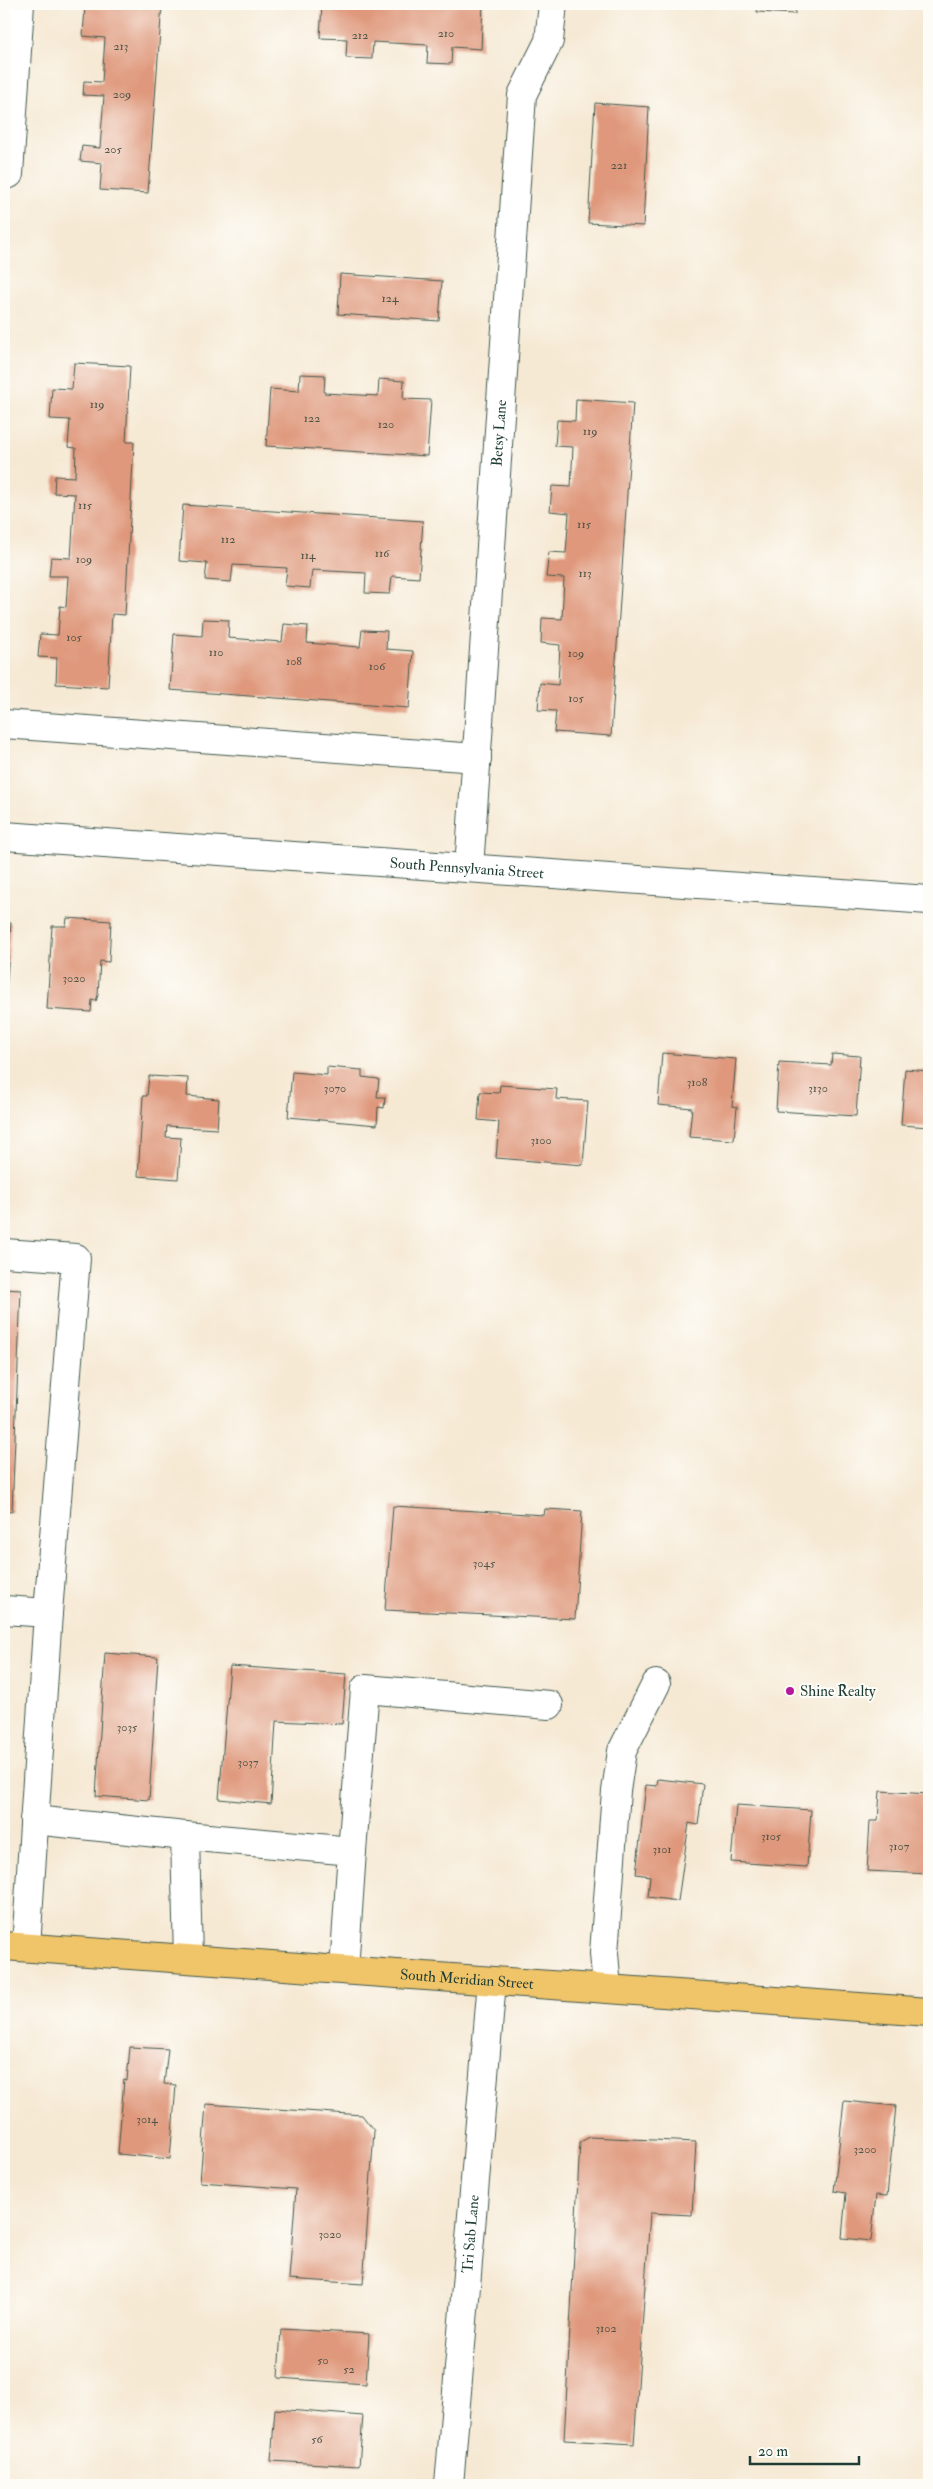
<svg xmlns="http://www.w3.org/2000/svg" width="933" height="2489" viewBox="0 0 933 2489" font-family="'IM FELL Double Pica',serif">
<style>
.building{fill:#df987b}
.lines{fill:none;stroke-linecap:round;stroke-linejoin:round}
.minor-casing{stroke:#3f574c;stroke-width:30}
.major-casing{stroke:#3f574c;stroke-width:30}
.minor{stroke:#fff;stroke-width:28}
.major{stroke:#f0c469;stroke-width:28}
.poi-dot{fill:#b5179e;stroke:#fdfcf7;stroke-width:2}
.labels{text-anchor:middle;stroke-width:4;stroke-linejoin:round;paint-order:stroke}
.number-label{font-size:12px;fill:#4f5446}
.street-label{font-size:15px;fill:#1f3d34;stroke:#fdfcf7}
.poi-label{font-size:15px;fill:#1f3d34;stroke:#fdfcf7;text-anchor:start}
</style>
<rect width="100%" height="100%" fill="#fdfcf7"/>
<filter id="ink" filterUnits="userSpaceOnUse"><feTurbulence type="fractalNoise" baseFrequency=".02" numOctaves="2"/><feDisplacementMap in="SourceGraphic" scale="10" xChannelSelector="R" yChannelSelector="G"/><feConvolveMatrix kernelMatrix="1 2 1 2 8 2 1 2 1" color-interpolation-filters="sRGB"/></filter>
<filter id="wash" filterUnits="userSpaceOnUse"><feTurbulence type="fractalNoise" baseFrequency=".0096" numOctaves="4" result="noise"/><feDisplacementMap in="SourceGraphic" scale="20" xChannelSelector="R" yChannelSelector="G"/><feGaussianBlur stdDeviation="1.12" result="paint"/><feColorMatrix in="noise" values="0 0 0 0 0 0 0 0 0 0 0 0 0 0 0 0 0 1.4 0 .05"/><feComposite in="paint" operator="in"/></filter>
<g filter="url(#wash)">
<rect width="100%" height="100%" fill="#f6e9d4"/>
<g id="blocks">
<!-- building -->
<path class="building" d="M103,4h59l-14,189 -48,-3 2,-27 -22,-2 2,-15 18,2 4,-52 -21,-1 1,-14 18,1 3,-44 -22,-2 2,-29 18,1z
M322,4h161l-2,45 -29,-2 -1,17 -24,-1 1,-18 -55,-3 -1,17 -26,-1 1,-19 -27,-1z
M758,4h38l-1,10 -38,-2z
M595,103l54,4 -6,119 -55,-3z
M340,274l102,7 -3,40 -101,-7z
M74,363l56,3 -4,76h8l-9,173 -13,-1 -4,73 -52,-3 1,-26 -19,-1 2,-23 18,1 2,-29 6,1 2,-31h-19l2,-19 20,1 4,-64 -21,-1 1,-17 20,1 1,-29 -8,-1 2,-27 -20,-1 2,-31 20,1z
M300,374l25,1 -1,18 54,3 1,-17 25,2 -1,18 28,1 -4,56 -161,-10 4,-57 29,2z
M576,399l57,4 -22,333 -57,-4 2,-21 -18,-1 2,-27 18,2 2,-40 -19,-2 1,-25 20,1 2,-41 -18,-1 3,-25 17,1 3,-40 -19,-2 2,-25 19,1 2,-40 -18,-1 2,-26 18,1z
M183,505l240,16 -4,57 -27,-2 -2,18 -25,-1 1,-20 -54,-3 -2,18 -25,-2 2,-18 -54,-3 -2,17 -26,-2 2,-17 -28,-2z
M203,619l26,1 -1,18 54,4 2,-18 24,2 -1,17 53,4 2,-17 25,1 -1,18 27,2 -4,57 -239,-18 4,-56 28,2z
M67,918l44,3 -2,41 -9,-1 -2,34 -2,6 -4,-1 -1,12 -44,-3 5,-83h14z
M4,923h7l-6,83h-1z
M662,1053l74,6 -4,47 5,1 -3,33 -45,-3 3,-29 -34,-3z
M832,1054l28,2 -4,60 -80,-5 3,-49 52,3z
M327,1067l35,3v7l17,2 -2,18h8l-1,11 -6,-1 -1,18 -89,-8 4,-45 35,3z
M905,1069l24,2v56l-28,-2z
M149,1076l39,2 -1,18 32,3 -2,30 -50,-3 -1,11 15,1 -3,41 -40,-3 5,-80h4z
M500,1085l57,4 -1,10 32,2 -5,64 -87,-7 3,-36 -21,-2 2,-28 19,1z
M4,1289l17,1 -9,222 -8,-1z
M393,1506l151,9 1,-6 37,2 -7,108 -190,-9z
M105,1653l53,4 -9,143 -53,-4z
M230,1666l116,8 -4,50 -66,-3 -5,83 -52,-5z
M658,1779l45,5 -5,41 -9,-2 -11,78 -30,-4 2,-21 -14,-2 10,-89 11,1z
M880,1791l49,3v80l-62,-3 3,-50h8z
M736,1805l75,5 -4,57 -76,-5z
M130,2047l38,2 -4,35 12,1 -6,74 -52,-5 6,-75 3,1z
M844,2101l52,5 -9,90 -11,-1 -5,46 -29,-3 4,-45 -12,-2z
M206,2104l156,11 12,16 -11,153 -74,-5 7,-90 -96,-7z
M590,2137l106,5 -4,73 -42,-2 -16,231 -70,-4 16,-298z
M281,2329l88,5 -3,50 -88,-6z
M275,2409l88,7 -4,50 -88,-5z"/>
</g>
</g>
<g filter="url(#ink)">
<use href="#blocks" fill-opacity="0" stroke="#3f574c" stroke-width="1"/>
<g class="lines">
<!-- minor casing -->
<g class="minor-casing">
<g id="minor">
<path d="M9,174l11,-170"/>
<path d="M4,724l473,34"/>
<path id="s1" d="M4,836l925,64"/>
<path id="s2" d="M469,868l53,-773 27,-54 4,-37"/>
<path d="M4,1253l72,5 -28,355"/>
<path d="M4,1610l44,3 -22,334"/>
<path d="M34,1820l151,16 3,123"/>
<path d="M185,1836l167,15 -8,119"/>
<path d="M352,1851l13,-162 184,16"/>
<path d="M607,1989l-3,-36 12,-162 6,-40 34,-67"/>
<path id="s3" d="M449,2485l43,-504"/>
</g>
</g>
<!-- major casing -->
<g class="major-casing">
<g id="major">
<path id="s4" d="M4,1946l925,66"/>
</g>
</g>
<!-- minor -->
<use href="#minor" class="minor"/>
<!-- major -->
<use href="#major" class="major"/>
</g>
</g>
<!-- markers -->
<circle class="poi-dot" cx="790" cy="1691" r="5"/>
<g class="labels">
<!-- number labels -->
<g class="number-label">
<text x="446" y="37">210</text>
<text x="360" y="39">212</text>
<text x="121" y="50">213</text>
<text x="122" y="98">209</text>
<text x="113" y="153">205</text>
<text x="619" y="169">221</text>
<text x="390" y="302">124</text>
<text x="97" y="408">119</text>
<text x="312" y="422">122</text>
<text x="386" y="428">120</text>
<text x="590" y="435">119</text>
<text x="85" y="509">115</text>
<text x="584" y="528">115</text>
<text x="228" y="543">112</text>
<text x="382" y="557">116</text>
<text x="308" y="559">114</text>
<text x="84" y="563">109</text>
<text x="585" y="577">113</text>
<text x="74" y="641">105</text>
<text x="216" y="656">110</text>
<text x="576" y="657">109</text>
<text x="294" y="665">108</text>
<text x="377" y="670">106</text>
<text x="576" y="702">105</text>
<text x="74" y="982">3020</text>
<text x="697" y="1086">3108</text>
<text x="335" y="1092">3070</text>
<text x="818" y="1092">3130</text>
<text x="541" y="1144">3100</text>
<text x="484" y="1567">3045</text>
<text x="127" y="1731">3035</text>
<text x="248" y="1766">3037</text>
<text x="771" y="1840">3105</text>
<text x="899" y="1850">3107</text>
<text x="662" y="1853">3101</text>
<text x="147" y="2123">3014</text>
<text x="865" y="2153">3200</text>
<text x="330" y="2238">3020</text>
<text x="606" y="2332">3102</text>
<text x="323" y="2364">50</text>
<text x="349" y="2373">52</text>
<text x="317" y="2443">56</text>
</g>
<!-- street labels -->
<g class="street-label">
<text dy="5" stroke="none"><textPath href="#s2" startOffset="436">Betsy Lane</textPath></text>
<text dy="5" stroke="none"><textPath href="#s1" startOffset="464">South Pennsylvania Street</textPath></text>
<text dy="5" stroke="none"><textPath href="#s4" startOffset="464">South Meridian Street</textPath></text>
<text dy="5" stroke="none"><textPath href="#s3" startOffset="252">Tri Sab Lane</textPath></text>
</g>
<!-- poi labels -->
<g class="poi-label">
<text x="800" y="1696">Shine Realty</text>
</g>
</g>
<!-- margin -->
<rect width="933" height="2489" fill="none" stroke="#fdfcf7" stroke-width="20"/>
<!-- scale -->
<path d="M750 2456v8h109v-8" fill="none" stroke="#1f3d34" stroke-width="2.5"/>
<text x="758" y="2456" font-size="15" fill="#1f3d34" stroke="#fdfcf7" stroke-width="4" paint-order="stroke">20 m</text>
</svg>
